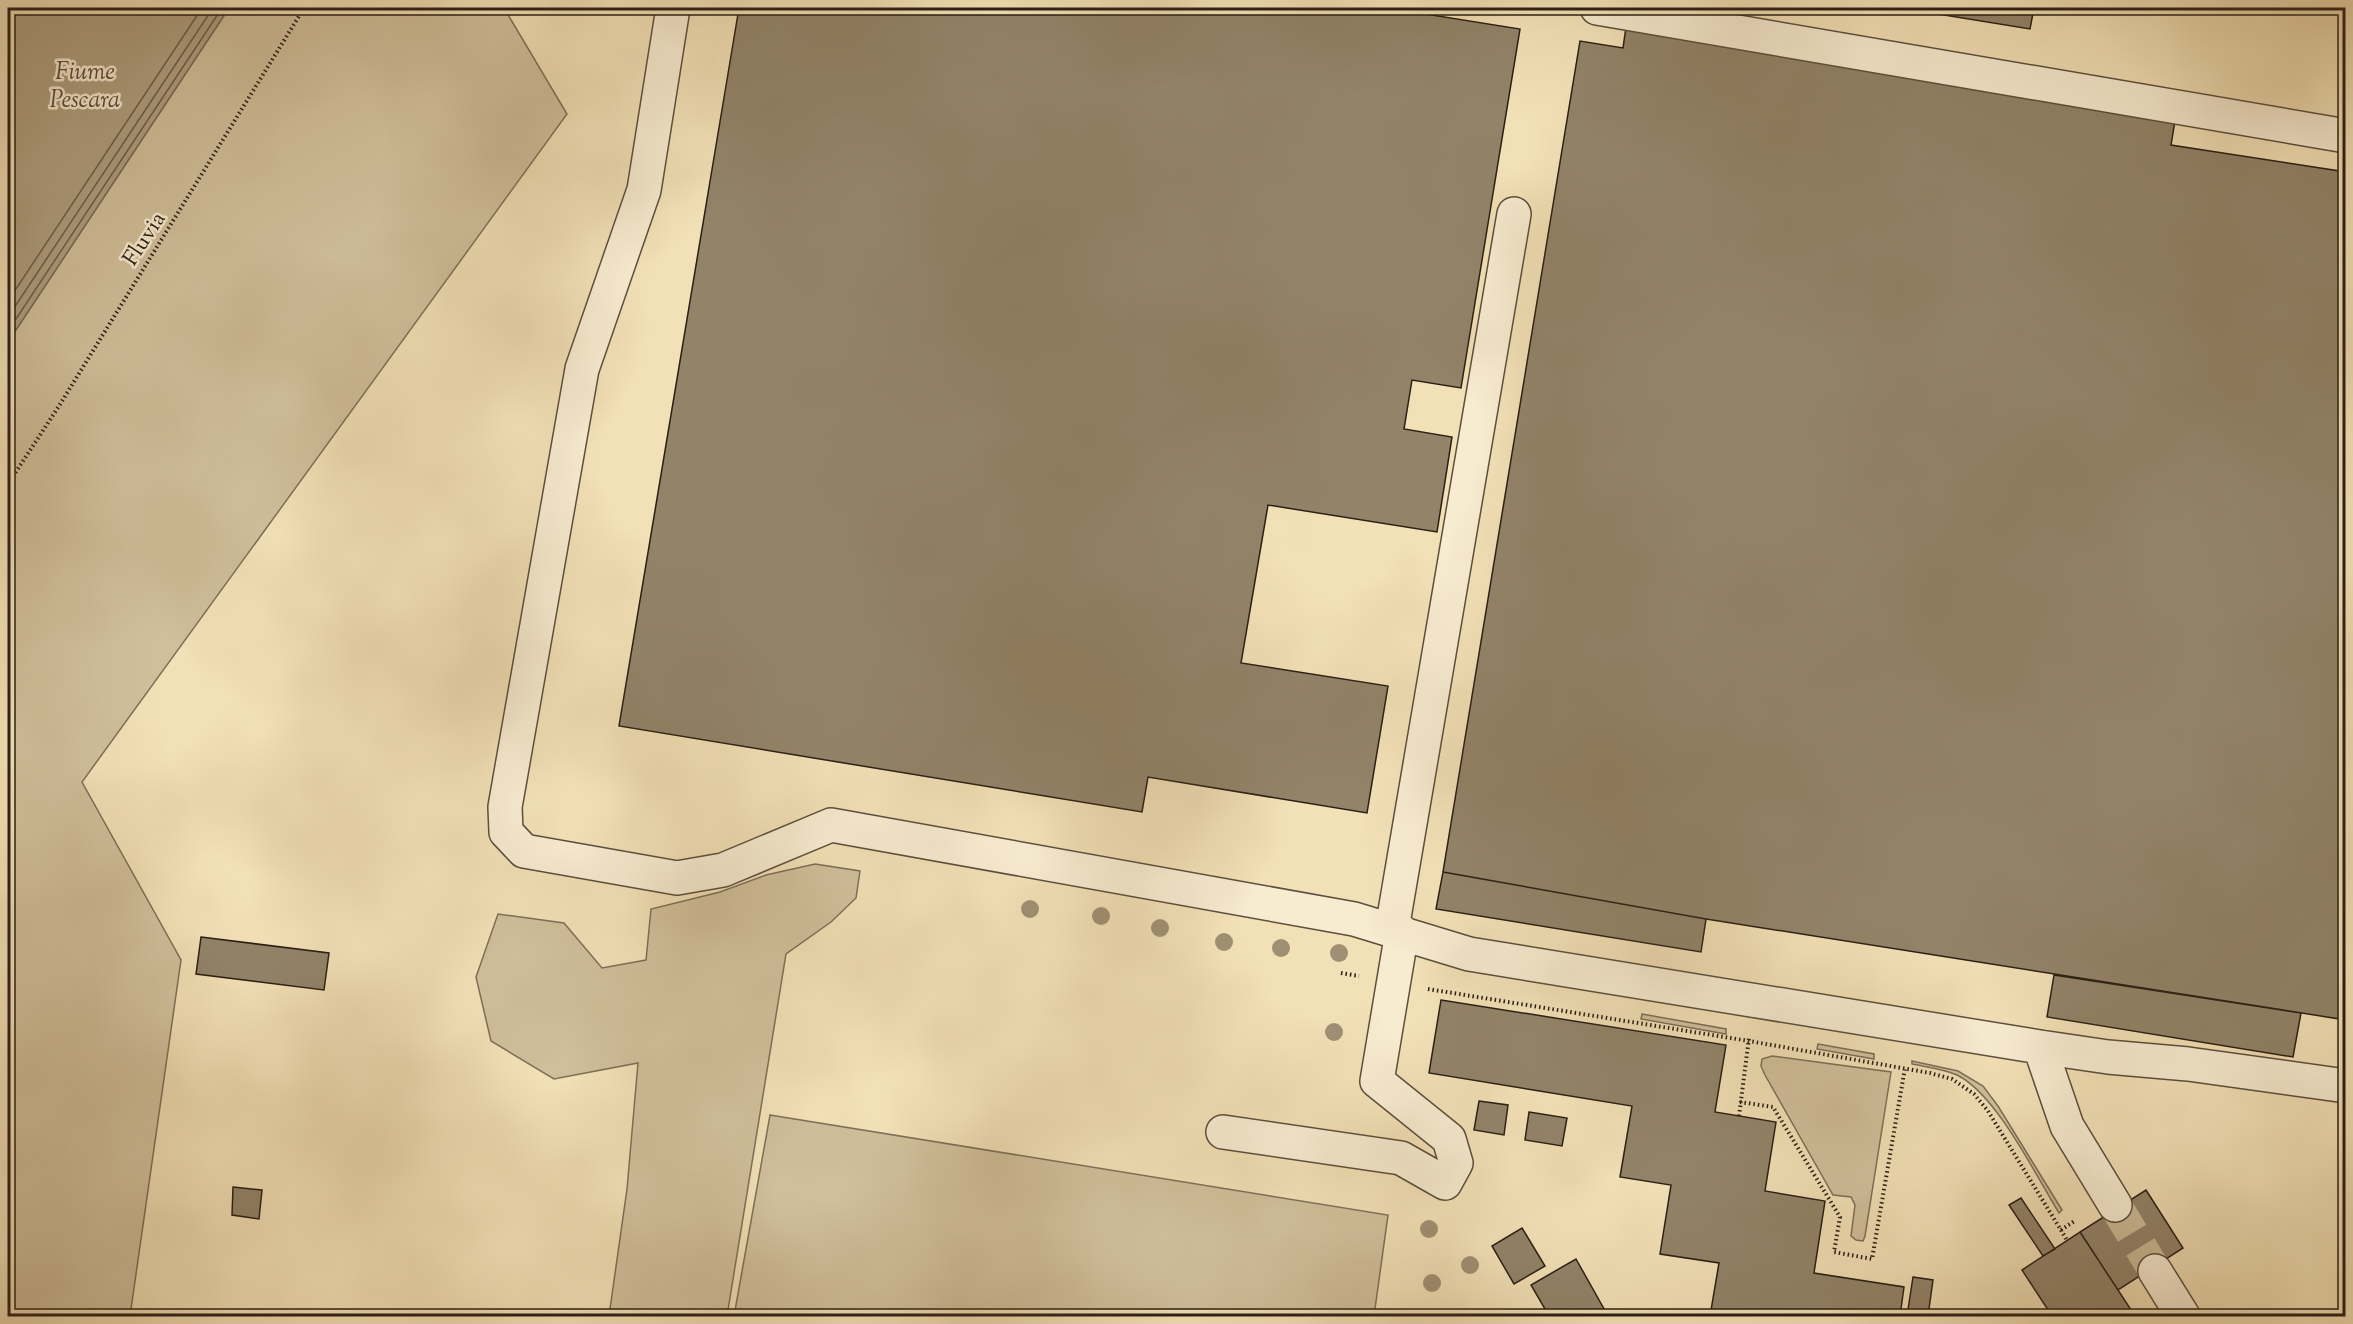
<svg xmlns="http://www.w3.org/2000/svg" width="2353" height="1324" viewBox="0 0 2353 1324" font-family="'Sorts Mill Goudy',serif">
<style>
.green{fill:#d0bf9b;stroke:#7d6f58;stroke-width:1.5}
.water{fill:#ae9e7f;stroke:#796b55;stroke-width:1.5}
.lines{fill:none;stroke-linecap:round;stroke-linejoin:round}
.shore{stroke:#6c5e4a;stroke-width:1.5}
.building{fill:#928369;stroke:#2a1f15;stroke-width:1.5}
.minor-tunnel{stroke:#cab996;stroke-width:33;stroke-dasharray:33 16;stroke-linecap:butt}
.minor-casing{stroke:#5c4f3d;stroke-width:36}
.path{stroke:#2a1f15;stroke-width:4;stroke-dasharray:1.5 3;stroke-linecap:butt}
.minor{stroke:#f7ebd0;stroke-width:33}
.tree{fill:#a09073}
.labels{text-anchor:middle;stroke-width:5;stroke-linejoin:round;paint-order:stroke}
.street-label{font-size:22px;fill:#2a1f15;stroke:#f7ebd0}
.water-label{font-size:24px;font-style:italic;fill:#584b3a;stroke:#f7ebd0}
</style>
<rect width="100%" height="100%" fill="#f2e0b6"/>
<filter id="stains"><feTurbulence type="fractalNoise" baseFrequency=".00333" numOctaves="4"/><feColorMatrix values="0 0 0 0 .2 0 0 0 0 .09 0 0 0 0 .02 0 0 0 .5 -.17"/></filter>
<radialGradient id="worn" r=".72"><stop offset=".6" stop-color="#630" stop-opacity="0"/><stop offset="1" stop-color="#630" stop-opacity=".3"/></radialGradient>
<!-- green -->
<path class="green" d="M229,8h275l63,106 -485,668 99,178 -51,356h-122v-974z
M815,864l45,7 -4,27 -25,24 -45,32 -59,362h-118l18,-127 11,-126 -84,16 -63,-38 -15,-64 22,-63 66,9 38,45 44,-8 5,-51 69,-17 46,-17z
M1642,1014l84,15v5l-85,-15z
M1818,1044l56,10v5l-57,-10z
M1772,1056l119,16 -26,164 -2,5 -7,-1 -5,-4 4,-31 -4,-8 -18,-2 -68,-120 -4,-9 1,-7z
M1912,1061l46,10 25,15 15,20 64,104 -3,3c-24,-39 -63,-119 -102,-138 -13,-6 -30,-8 -45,-11z
M770,1115l618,100 -14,101h-640z"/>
<!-- water -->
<path class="water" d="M8,8h221l-221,334z"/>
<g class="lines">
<!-- shore -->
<path class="shore" d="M8,301l194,-293
M8,317l205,-309
M8,331l214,-323"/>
</g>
<!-- building -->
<path class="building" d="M739,8h649l132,21 -59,359 -49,-8 -8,49 48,8 -15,95 -169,-27 -27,158 147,23 -21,127 -219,-36 -6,35 -523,-86z
M1901,8h133l-4,21z
M1626,27l550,88 -5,30 175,27v848l-640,-101 -263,-47 137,-831 43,7z
M1443,872l263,47 -5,33 -265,-43z
M201,937l128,16 -5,37 -128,-16z
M2054,975l247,38 -8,44 -246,-40z
M1441,1000l285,45 -11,67 61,10 -11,69 60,10 -11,72 90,14 -4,29h-190l9,-53 -59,-9 11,-69 -51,-8 12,-71 -203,-33z
M1479,1101l29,4 -4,30 -30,-5z
M1529,1112l38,6 -5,28 -37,-6z
M233,1187l29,3 -3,29 -27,-4z
M2146,1190l37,58 -65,42 -38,-58z
M2021,1198l34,51 -12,7 -34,-51z
M1522,1228l23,38 -31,18 -22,-38z
M2080,1232l38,58 17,26h-83l-30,-46z
M1576,1259l32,57h-59l-18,-31z
M1913,1277l20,3 -5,36h-21z"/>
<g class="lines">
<!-- minor-tunnel -->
<path class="minor-tunnel" d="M2115,1205l40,66"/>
<!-- minor casing -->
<g class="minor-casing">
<path id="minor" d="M673,8l-29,182 -62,179 -77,438 1,25 18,19 153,27 46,-8 108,-45 523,94 115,35 571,93 68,10 80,7 158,22
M1597,8l749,128
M1392,929l122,-715
M2040,1047l27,79 48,79
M1223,1132l178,26 44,25 11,-20 -7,-24 -72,-58 25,-149
M2155,1271l28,45"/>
</g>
<!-- path -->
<path class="path" d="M8,484l51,-78 245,-398
M1341,973l18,3
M1428,989l321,52 181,32 22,6 22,15 14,17 79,129
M1740,1102l33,5 67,110 -6,35 38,7 33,-191
M1739,1116l10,-78
M2061,1230l15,-10"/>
<!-- minor -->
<use href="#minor" class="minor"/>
</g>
<!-- trees -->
<g class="tree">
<circle cx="1030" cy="909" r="9"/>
<circle cx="1101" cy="916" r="9"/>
<circle cx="1160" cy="928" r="9"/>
<circle cx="1224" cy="942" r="9"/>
<circle cx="1281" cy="948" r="9"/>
<circle cx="1339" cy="953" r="9"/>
<circle cx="1334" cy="1032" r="9"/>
<circle cx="1429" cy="1229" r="9"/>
<circle cx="1470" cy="1265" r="9"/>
<circle cx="1432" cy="1283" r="9"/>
</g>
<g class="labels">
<!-- street labels -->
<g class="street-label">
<text transform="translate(143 238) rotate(-57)" y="8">Fluvia</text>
</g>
<!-- water labels -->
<g class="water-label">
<text x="85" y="79">Fiume<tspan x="85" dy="28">Pescara</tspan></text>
</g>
</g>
<!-- margin -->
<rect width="2353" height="1324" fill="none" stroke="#f2e0b6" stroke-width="30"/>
<rect x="9" y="9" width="2335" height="1306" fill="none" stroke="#2a1f15" stroke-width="3"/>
<rect x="15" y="15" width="2323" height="1294" fill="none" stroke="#2a1f15" stroke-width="1.5"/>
<rect width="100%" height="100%" filter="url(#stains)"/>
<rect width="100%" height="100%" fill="url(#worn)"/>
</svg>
